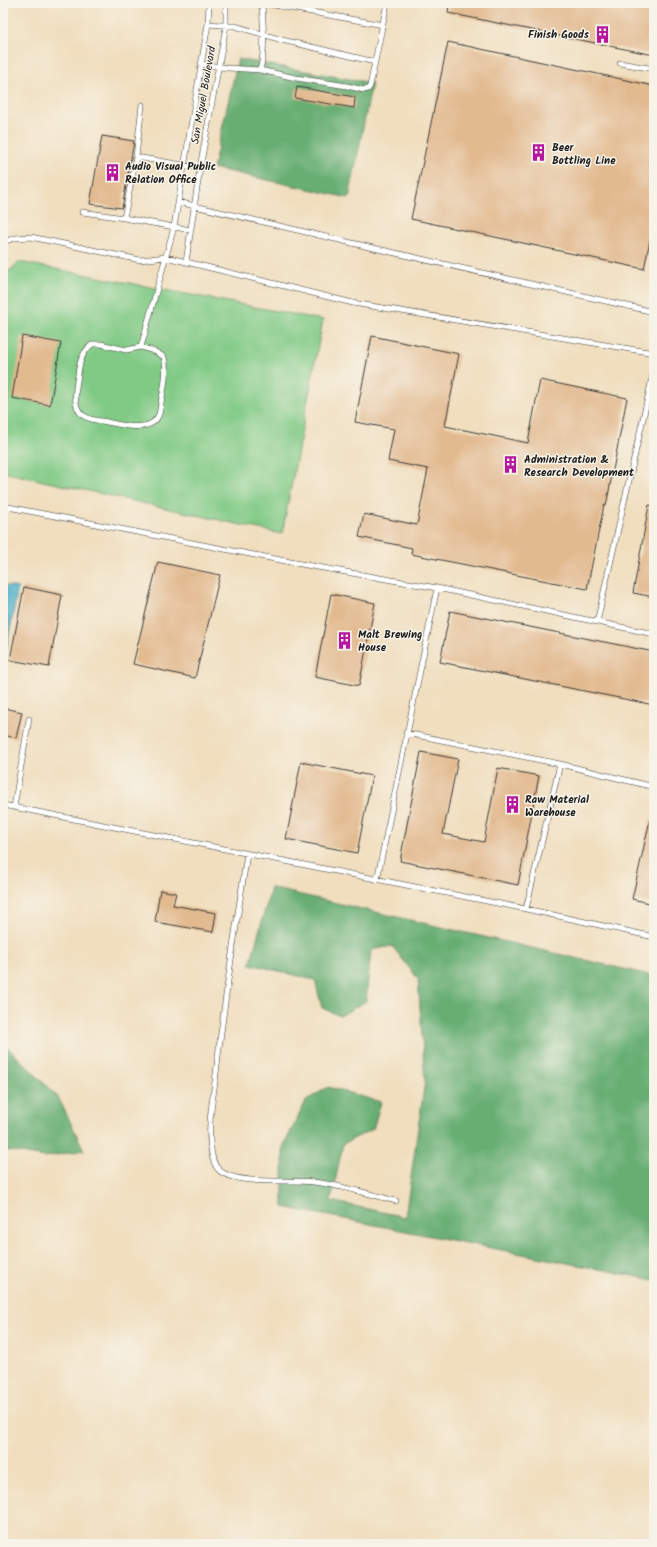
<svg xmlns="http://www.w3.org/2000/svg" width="657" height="1547" font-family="Kalam,sans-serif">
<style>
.green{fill:#81ca86;stroke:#4e7351}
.forest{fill:#68ae73;stroke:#426548}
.water{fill:#49aec8;stroke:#326572}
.building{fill:#e2ba90}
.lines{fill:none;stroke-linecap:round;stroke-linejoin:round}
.lane-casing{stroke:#3c3934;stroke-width:6}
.lane{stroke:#fff;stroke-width:5}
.labels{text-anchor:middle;stroke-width:3;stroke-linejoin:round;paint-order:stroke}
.poi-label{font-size:11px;font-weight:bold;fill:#1c1c1c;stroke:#f7f3e8;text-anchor:start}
.street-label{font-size:11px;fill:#1c1c1c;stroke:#f7f3e8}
</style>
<rect width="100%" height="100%" fill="#f7f3e8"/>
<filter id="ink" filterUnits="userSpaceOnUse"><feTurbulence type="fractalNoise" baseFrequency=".025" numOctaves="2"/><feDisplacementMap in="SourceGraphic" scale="8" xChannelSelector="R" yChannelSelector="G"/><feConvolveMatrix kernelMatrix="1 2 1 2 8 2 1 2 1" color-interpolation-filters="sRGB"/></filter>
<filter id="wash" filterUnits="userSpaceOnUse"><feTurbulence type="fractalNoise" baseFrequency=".012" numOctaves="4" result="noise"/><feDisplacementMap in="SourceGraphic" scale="16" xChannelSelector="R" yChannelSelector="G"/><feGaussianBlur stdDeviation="0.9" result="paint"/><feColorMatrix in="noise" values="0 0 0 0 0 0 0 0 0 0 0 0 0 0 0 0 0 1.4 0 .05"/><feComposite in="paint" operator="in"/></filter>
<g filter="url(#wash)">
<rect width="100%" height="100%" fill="#f0debe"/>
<!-- green -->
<path class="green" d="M19 262 323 320 282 534 3 472V277Z"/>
<!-- forest -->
<path class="forest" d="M238 59 372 83 349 198 213 168Z
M271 888 654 976V1280L283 1207V1147L306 1101 328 1087 381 1102 373 1129 343 1144 331 1201 405 1217 425 1081 418 979 392 946 371 950 366 1001 340 1016 322 1008 315 980 250 964Z
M3 1043 58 1097 84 1150 45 1157 3 1150Z"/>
<!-- water -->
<path class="water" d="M3 585 18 588 3 667Z"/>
<g id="blocks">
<!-- building -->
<path class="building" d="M449 3H654V55L448 13Z
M448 42 654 86V221L644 269 411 219Z
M297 87 355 97 354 108 295 98Z
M102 136 134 141 122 208 90 204Z
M22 336 61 343 50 405 12 398Z
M372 336 459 354 445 426 528 443 540 380 627 398 606 506 604 505 587 589 411 554 412 548 359 537 364 514 417 525 428 469 388 461 394 429 355 422Z
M649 505 654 506V597L633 593Z
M158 562 220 575 195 678 133 664Z
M24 587 62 595 49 667 10 660Z
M331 594 375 603 359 686 315 677Z
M450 611 654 652V705L440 662Z
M3 708 22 712 16 738 3 735Z
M421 752 458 759 443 834 484 842 498 768 539 776 518 885 400 861Z
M301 762 372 776 357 853 286 839Z
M650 820H654V904L632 899Z
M160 890 176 893 173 905 216 913 213 932 155 922Z"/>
</g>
</g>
<g filter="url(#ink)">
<use href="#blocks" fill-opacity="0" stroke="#3c3934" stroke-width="1"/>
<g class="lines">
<defs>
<path id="lane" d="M262 3C263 25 266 48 260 70L296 78 347 86 364 90 368 89 370 86 387 3
M263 3 383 25
M208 24 235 26 282 40 375 62
M620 63 654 69
M201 64 228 68 260 70
M136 157 200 168
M178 202 369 247 654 312
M82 212 124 218 136 157 142 105
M124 218 191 230
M3 242 15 238 31 237 140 260 166 257 353 303 654 353
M186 262 200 168 226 26V3
M93 344H101L126 350 141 347 156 352 164 357C167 369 165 380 163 393 161 399 161 407 159 414 152 434 122 425 107 422 97 420 85 420 79 411 73 401 76 387 78 375 79 363 82 351 93 344Z
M141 347 174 227 208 24 209 3
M3 506 306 565 437 588 654 634
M597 622 654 370
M406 733 560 764 654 787
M3 805 526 909 654 937
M14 807 29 719
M247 854C236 927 224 1000 216 1074 213 1100 206 1129 212 1155 213 1162 217 1170 223 1173 245 1185 288 1179 313 1182 341 1185 369 1194 396 1201
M377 880 437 588
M526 909 560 764"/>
</defs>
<!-- lane casing -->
<use href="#lane" class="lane-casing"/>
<!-- lane -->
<use href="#lane" class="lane"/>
</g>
</g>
<!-- icons -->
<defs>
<symbol id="building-bare" viewBox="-9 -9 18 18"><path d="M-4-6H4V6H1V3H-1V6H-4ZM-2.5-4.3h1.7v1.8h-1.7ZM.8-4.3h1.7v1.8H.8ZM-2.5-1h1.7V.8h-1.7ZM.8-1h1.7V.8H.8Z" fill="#b5179e" stroke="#f7f3e8" stroke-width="2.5" paint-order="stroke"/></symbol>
</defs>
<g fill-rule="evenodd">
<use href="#building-bare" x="590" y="22" width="25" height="25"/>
<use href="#building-bare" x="526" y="140" width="25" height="25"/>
<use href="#building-bare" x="100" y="160" width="25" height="25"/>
<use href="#building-bare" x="498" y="452" width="25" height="25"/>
<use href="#building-bare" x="332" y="628" width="25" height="25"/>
<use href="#building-bare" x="500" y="792" width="25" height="25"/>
</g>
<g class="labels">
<!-- poi labels -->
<g class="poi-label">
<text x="589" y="38" text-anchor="end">Finish Goods</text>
<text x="552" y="151">Beer<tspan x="552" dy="13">Bottling Line</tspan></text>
<text x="125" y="170">Audio Visual Public<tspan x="125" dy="13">Relation Office</tspan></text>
<text x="524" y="463">Administration &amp;<tspan x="524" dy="13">Research Development</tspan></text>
<text x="358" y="638">Malt Brewing<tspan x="358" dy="13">House</tspan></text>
<text x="525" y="803">Raw Material<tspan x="525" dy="13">Warehouse</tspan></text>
</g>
<!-- street labels -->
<g class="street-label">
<text transform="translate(203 95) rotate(-80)" y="4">San Miguel Boulevard</text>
</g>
</g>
<!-- margin -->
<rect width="657" height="1547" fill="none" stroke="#f7f3e8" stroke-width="16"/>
</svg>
